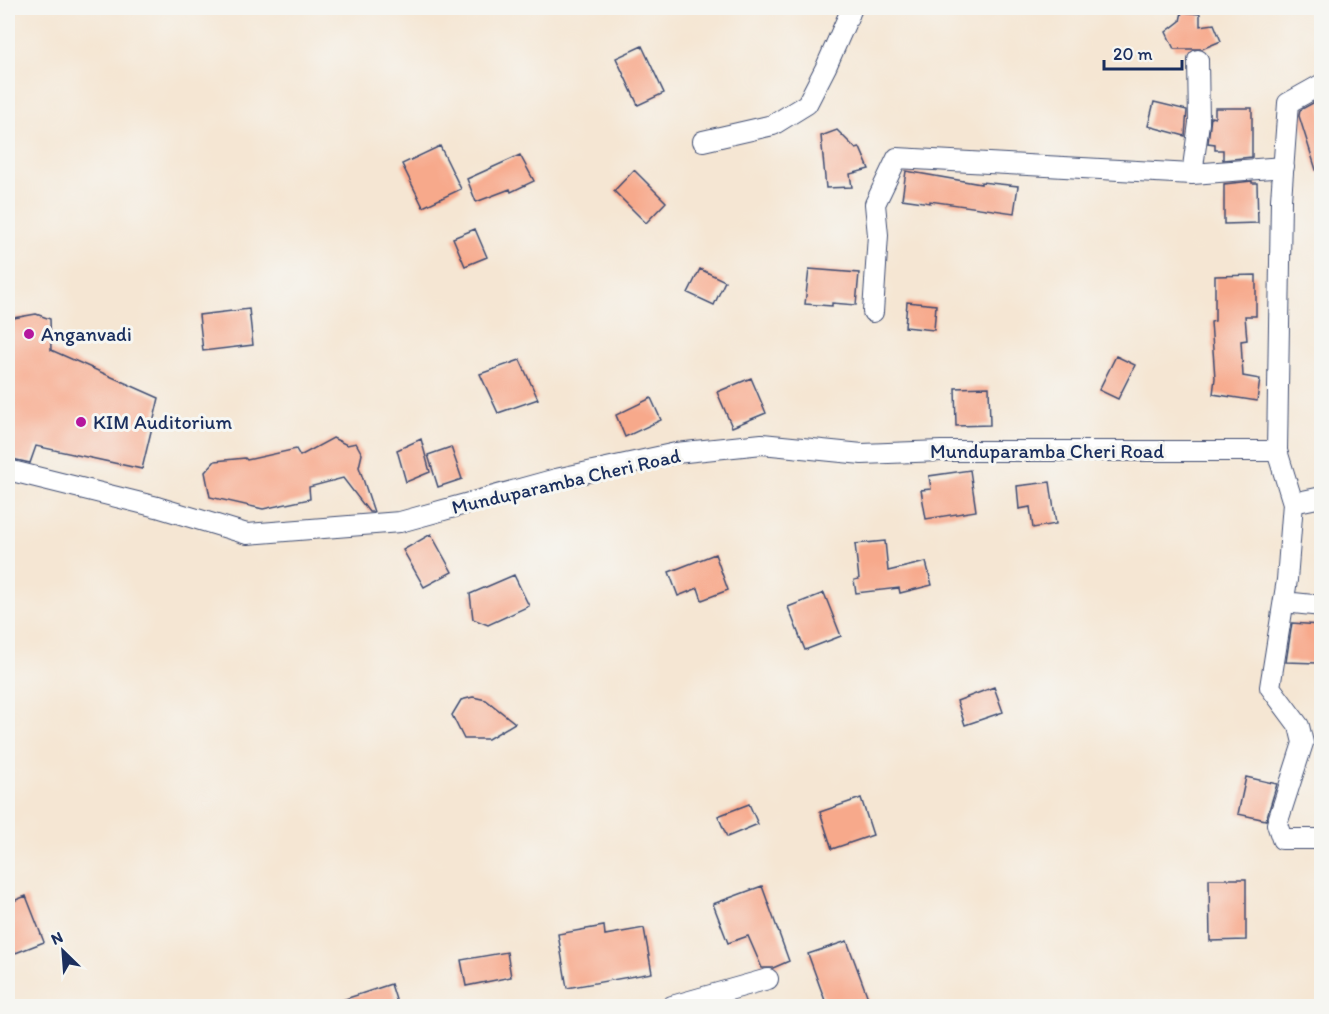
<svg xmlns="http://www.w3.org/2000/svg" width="1329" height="1014" font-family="Itim,sans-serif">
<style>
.building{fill:#f7a98b}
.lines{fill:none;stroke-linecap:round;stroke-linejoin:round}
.street-casing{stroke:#3c4a70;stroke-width:22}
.street{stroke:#fff;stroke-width:20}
.poi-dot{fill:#b5179e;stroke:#f6f6f2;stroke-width:2}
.labels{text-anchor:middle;stroke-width:6;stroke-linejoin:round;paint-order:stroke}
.poi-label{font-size:20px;fill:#1b2f5e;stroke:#f6f6f2;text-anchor:start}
.street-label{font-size:20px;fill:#1b2f5e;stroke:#f6f6f2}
</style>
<rect width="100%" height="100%" fill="#f6f6f2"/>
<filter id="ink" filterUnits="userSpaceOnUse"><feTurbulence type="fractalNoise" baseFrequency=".0167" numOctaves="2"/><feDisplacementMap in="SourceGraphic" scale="12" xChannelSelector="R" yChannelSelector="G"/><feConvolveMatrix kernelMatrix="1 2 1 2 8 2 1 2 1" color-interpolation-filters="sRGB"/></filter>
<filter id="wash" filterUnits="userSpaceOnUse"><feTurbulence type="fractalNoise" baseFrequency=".008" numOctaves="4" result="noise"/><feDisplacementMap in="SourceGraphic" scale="24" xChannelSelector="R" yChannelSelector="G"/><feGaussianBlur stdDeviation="1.35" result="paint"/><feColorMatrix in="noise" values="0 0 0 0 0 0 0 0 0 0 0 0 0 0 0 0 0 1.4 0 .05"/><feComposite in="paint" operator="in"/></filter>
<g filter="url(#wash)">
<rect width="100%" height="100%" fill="#f5e6d3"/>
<g id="blocks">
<!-- building -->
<path class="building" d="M1182 12 1200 14V26L1214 24 1221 41 1202 49H1174L1166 32 1180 21Z
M642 46 664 93 638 105 616 58Z
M1322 98V172L1317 173 1299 116 1300 110Z
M1154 102 1187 110 1185 136 1148 126Z
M1215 108H1252V157L1223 160V150H1215V144L1208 143 1211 117 1215 118Z
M837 130 856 149 860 148 869 169 850 174 852 187 826 188 821 136Z
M440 146 461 189 423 207 402 164Z
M520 155 534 181 511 192 510 189 476 202 467 179Z
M634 170 666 202 646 223 614 191Z
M906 171 981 184V182L1018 186 1014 213 930 201V203L902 199Z
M1252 181V183H1257L1258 223 1224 224V184Z
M475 229 487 257 465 266 453 238Z
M700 269 725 281 714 305 688 293Z
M809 269 859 273 856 305 832 303V306L805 304Z
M1256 275V316H1245L1247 340 1241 341 1243 376 1260 379 1257 401 1213 394 1215 378 1211 322 1215 321V276Z
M907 302 936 305 934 330 905 327Z
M249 309 253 345 203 351 199 315Z
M36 314 50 319 51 350 159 398 142 469 36 446 30 463 8 458V319Z
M1116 356 1135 365 1118 399 1099 390Z
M520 360 538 399 498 413 480 374Z
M751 378 766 413 732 427 717 392Z
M989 387 990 425 956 426 955 388Z
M651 398 661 420 625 437 616 415Z
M333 438 347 445 356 443 362 454 359 467 374 512H369L343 478 309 487 310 499 263 509 210 497 205 472 215 461 245 458 247 460 296 449 300 456Z
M421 439 430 472 406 482 397 450Z
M451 447 462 479 438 487 428 455Z
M970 470 976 511 926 519 921 490 931 489 929 476Z
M1050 482 1056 524 1033 528 1030 507 1019 509 1017 486Z
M431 534 452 572 424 587 403 550Z
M885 541 888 571 926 562 932 585 900 593 899 588 856 593 854 580 859 579 855 544Z
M715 554 728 590 702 600 698 588 678 596 669 572Z
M514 575 529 606 488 625 473 619 470 594Z
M824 593 841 636 805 650 788 607Z
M1292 623 1319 625 1317 663 1286 662Z
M994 687 1003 712 965 725 957 701Z
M473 697 486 700 515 723 488 739H464L452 715 461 700Z
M1246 777 1277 784 1266 820 1238 814Z
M861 798 873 835 832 849 820 812Z
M749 804 758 824 727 837 718 816Z
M1209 879H1246V940L1210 941Z
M762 886 789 961 773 968H762L748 936 728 943 713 904Z
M26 896 44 942 13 954 8 938V903Z
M604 926 605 935 644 928 652 973 567 988 558 934Z
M847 941 871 1006H827L808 954Z
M507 952 511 977 466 986 461 960Z
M391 984 398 1006H336V1002Z"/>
</g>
</g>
<g filter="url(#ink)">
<use href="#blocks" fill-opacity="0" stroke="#3c4a70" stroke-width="1.5"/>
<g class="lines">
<defs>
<path id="street" d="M1322 84 1288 103 1281 200 1277 451 1293 503 1287 580 1270 687 1299 726 1303 743 1277 824 1282 839H1322
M703 141 773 125 807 104 826 67 852 8
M1192 174 1199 123 1198 60
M873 312 878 235 875 204 897 158 1192 174 1284 167
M8 470 157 507 247 534 400 522 556 479 676 453 762 444 862 454 941 451H1277
M1293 503 1322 497
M1284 602 1322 606
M672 1006 768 979"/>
</defs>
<!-- street casing -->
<use href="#street" class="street-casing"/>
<!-- street -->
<use href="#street" class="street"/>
</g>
</g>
<!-- markers -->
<g class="poi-dot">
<circle cx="29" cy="334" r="6"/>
<circle cx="81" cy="422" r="6"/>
</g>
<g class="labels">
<!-- poi labels -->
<g class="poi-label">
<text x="41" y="341">Anganvadi</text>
<text x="93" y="429">KIM Auditorium</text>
</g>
<!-- street labels -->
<g class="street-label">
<text x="1047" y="458">Munduparamba Cheri Road</text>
<text transform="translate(566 481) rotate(-13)" y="7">Munduparamba Cheri Road</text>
</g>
</g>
<!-- margin -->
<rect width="1329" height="1014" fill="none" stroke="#f6f6f2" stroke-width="30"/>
<!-- north arrow -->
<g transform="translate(63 951) rotate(335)" stroke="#f6f6f2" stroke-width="4.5" paint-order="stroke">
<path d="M0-4.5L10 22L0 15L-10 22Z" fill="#1b2f5e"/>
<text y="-9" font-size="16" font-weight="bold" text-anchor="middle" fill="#1b2f5e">N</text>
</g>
<!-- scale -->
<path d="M1104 60v9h78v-9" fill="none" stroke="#1b2f5e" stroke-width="3"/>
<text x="1113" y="60" font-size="18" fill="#1b2f5e" stroke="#f6f6f2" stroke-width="4.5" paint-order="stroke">20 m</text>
</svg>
